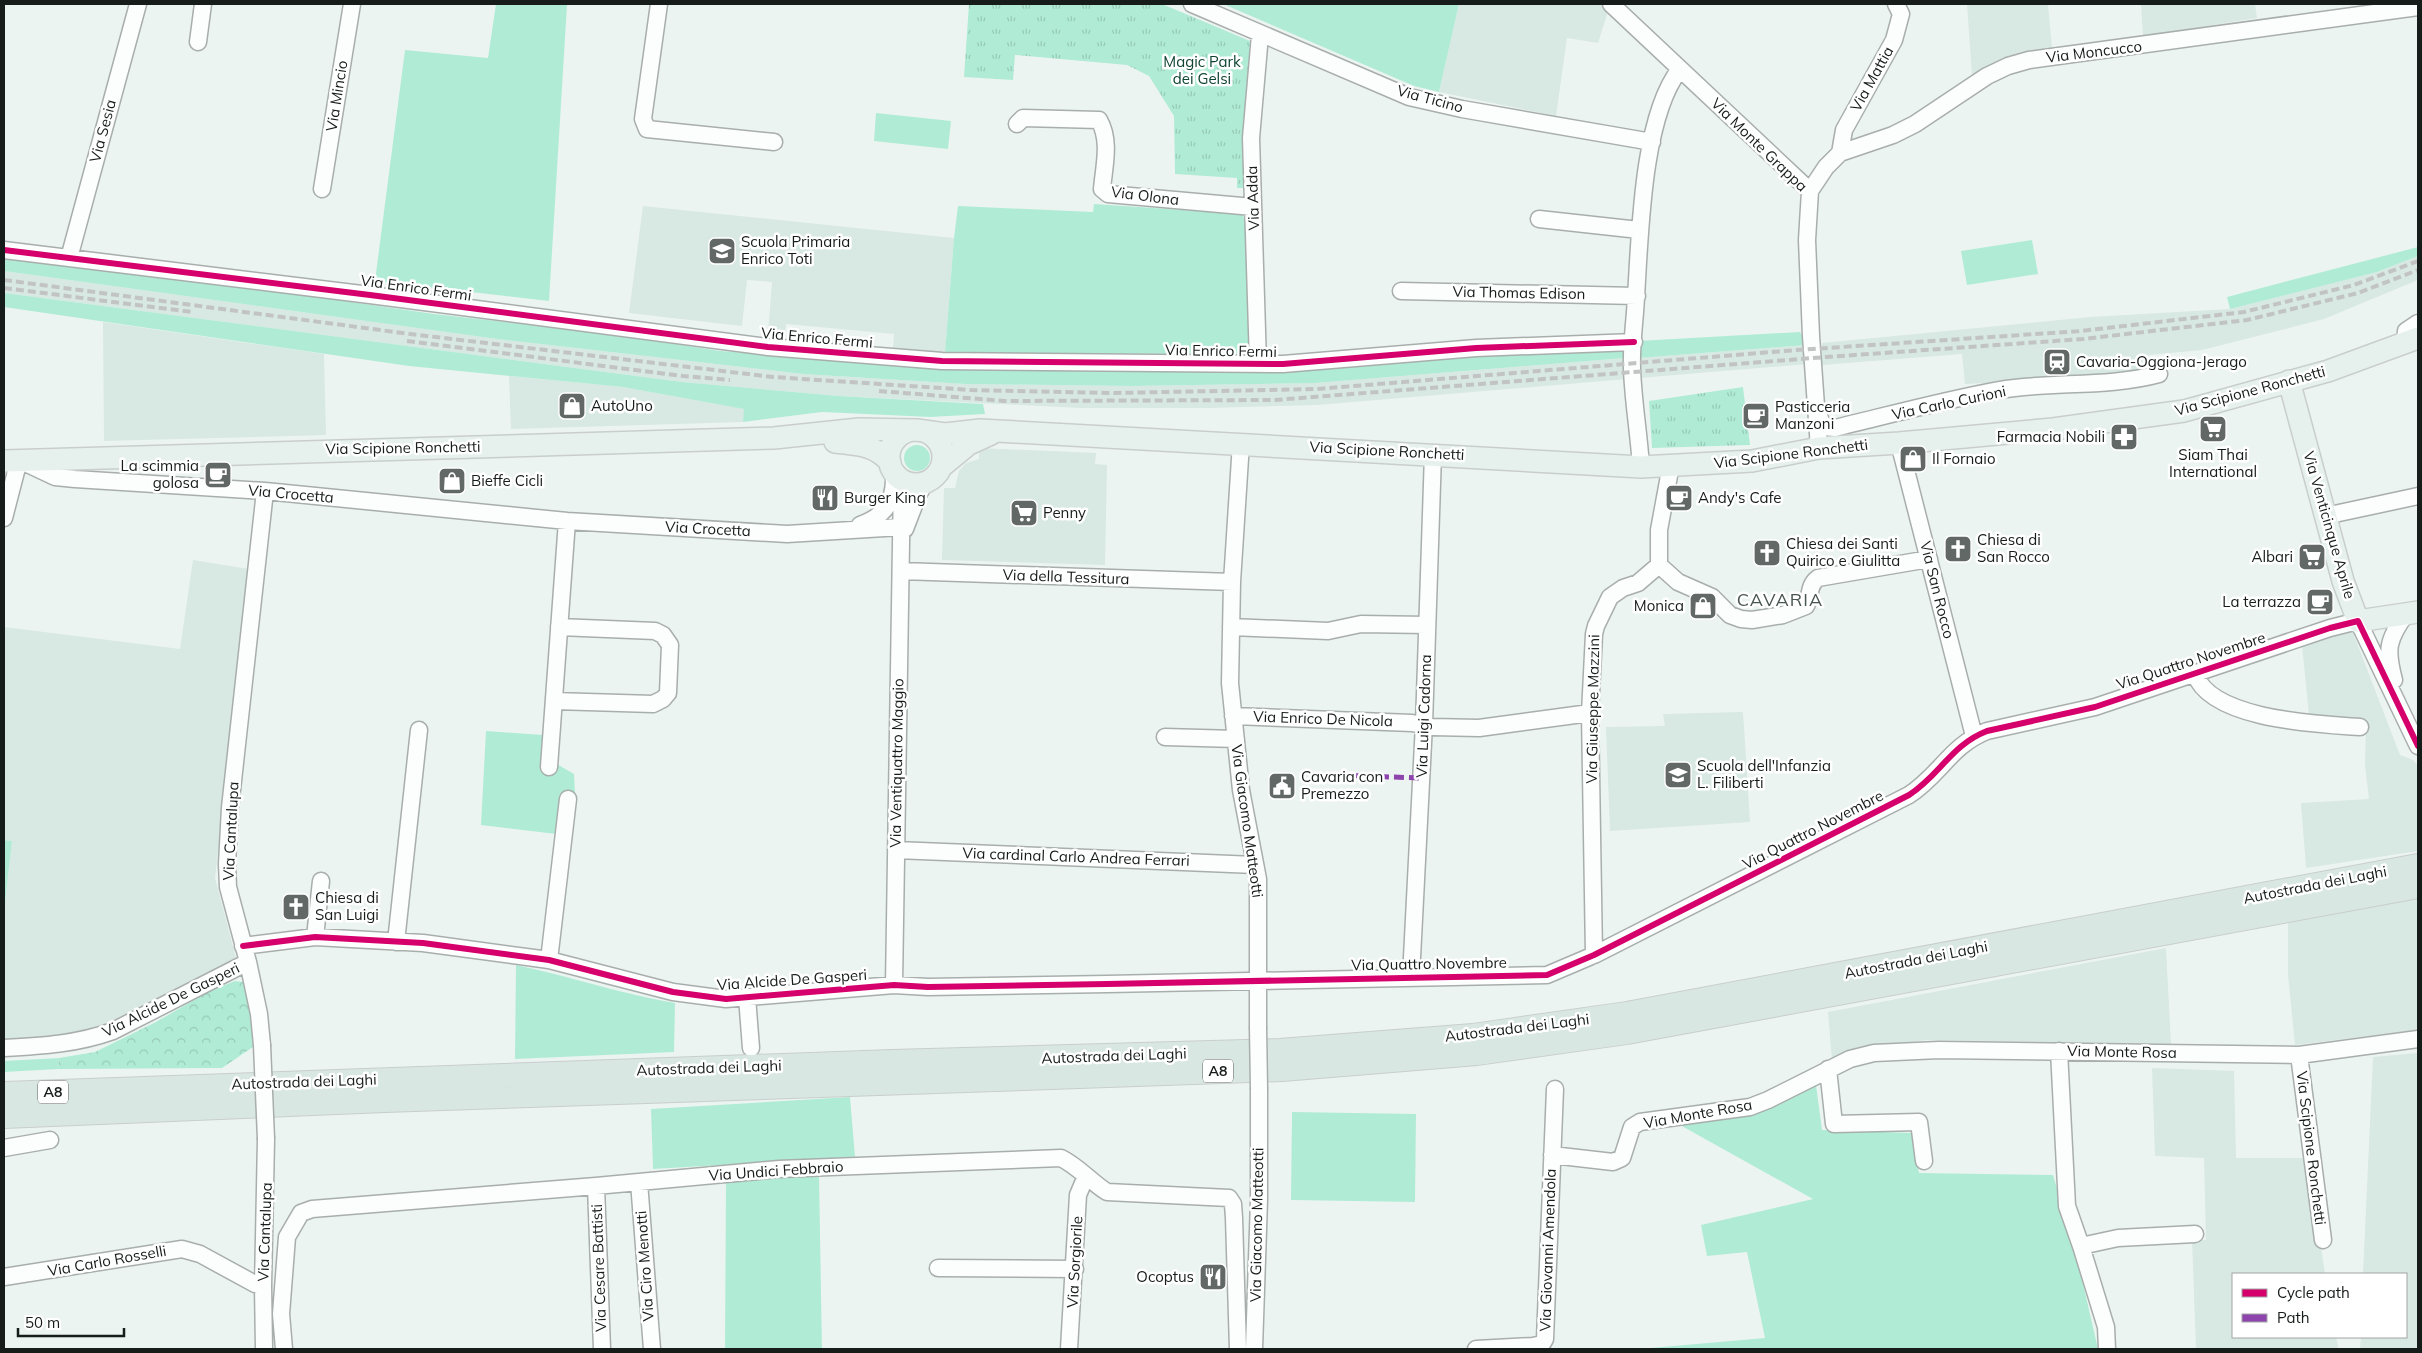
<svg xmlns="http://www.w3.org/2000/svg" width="2422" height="1353" font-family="Mulish,sans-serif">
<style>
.built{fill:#d8e8e2}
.grass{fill:#b0ecd5}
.forest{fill:url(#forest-crowns)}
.park{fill:url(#park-tufts)}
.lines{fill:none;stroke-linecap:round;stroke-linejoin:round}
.minor-casing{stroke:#a8aeac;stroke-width:19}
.major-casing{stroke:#c9cecc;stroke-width:24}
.highway-casing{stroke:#c9cecc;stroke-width:26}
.minor{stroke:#fcfdfd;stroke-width:16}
.major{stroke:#e6f1ed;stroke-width:21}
.highway{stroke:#d8e7e2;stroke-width:24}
.rail{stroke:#c2c4c3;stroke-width:4;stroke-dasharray:8 4;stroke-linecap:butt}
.minor-bridge-casing{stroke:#a8aeac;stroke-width:19;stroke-linecap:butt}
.minor-bridge{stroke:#fcfdfd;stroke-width:16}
.quiet{stroke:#8e44ad;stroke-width:5;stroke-dasharray:10 5;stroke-linecap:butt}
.cycleway-casing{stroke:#fff;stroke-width:9}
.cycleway{stroke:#d6006c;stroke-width:6}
.labels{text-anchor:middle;stroke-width:5;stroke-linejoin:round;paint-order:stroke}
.shield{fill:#fff;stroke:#5c605e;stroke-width:1}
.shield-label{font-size:14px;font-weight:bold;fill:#161c19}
.street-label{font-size:15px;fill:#161c19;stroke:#fff}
.park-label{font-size:15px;fill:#0f4332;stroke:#fff}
.poi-label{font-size:15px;fill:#161c19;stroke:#fff;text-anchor:start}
.quarter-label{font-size:18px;letter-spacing:1px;fill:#4a5651;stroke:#fff}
</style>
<defs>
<pattern id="forest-crowns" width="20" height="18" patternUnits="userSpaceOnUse" patternTransform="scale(1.25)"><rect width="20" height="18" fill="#b0ecd5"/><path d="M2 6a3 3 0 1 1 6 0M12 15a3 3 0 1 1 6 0" fill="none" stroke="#97cab6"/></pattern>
<pattern id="park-tufts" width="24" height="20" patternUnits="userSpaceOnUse" patternTransform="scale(1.25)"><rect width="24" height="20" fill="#b0ecd5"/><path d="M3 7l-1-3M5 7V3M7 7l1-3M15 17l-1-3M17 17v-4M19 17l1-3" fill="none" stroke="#97cab6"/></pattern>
</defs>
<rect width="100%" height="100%" fill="#ecf4f1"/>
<!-- built -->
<path class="built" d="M1459 4H1601L1608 11 1598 43 1567 38 1556 116 1439 92Z
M1967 4H2048L2052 48 1997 61 1972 76Z
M2141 4H2255L2257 18 2143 36Z
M643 206 954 238 945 353 893 349 894 334 786 324 785 336 768 333 772 282 747 280 742 326 629 313Z
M2418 256V280L2324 319 2202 350 2148 355 2139 365 2140 375 1965 384 1962 354 1822 365V343L2090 317 2230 309 2377 272Z
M4 271 497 339 803 374 965 384 1131 386 1315 383 1625 358 1627 379 1317 405 1208 408H1080L839 396 682 382 4 293Z
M103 322 324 354 326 435 104 441Z
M1807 345V364L1639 378 1638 358Z
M509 376 623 387 745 409 743 422 511 429Z
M979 448 1096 453 1095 464 1107 465 1105 565 942 560 944 488H955L959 471 966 463 979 459Z
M193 560 249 569 215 878 236 958 96 1029 78 1035 4 1040V912L12 841 4 840V627L180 649Z
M2352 630 2400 755 2413 760 2418 766V851L2306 868 2301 803 2369 799 2365 765 2366 725 2309 715 2302 645Z
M1743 712 1750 822 1610 831 1606 727 1665 726 1663 714Z
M2418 898V1030L2295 1045 2288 975V920H2298Z
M2166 948 2171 1044 1927 1040 1862 1049 1832 1061 1828 1012Z
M2418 1053V1349H2360L2361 1337H2406V1274H2363L2373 1057Z
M2152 1068 2234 1071 2236 1158H2308L2325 1274H2233V1337H2336L2339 1349H2196L2192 1240H2206L2204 1158 2155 1156Z"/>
<!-- grass -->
<path class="grass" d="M496 4 567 5 549 301 375 281 405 50 488 58Z
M1223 4H1459L1439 92 1414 86Z
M876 113 951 121 948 149 874 141Z
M1094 204 1242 214 1245 220 1250 350 1243 354 945 353 954 238 958 206 1093 212Z
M2032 240 2038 274 1967 285 1961 251Z
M2418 247V256L2377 272 2230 309 2227 297Z
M4 257 262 289 434 314 612 334 720 351 841 360 1099 372 1259 370 1470 354 1625 348V358L1315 383 1131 386 965 384 803 374 497 339 4 271Z
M4 293 682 382 839 396 983 404 985 414 930 417 822 412 743 422 744 409 623 387 409 366 4 307Z
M1800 332 1807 345 1638 358V341Z
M904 458a13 13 0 1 1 26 0a13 13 0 1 1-26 0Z
M486 731 543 735 541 771 552 773 555 763 574 774 575 794 560 793 556 834 481 825Z
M4 840 12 841 4 912Z
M516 965C569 976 621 994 675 1003L674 1052 515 1059Z
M59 1058 58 1069 4 1072V1061Z
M1816 1085 1822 1130 1912 1133 1919 1173 2053 1175 2078 1262 2098 1349H1639L1765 1338 1747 1252 1707 1256 1701 1225 1813 1199 1680 1125 1752 1115Z
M850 1097 855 1157 653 1169 651 1109Z
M1292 1112 1416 1114 1415 1202 1291 1200Z
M819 1176 822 1349H725L726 1181Z"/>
<!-- forest -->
<path class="forest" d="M235 981 243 982 250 1008 253 1047 222 1068 58 1069 59 1058 95 1052 156 1022 208 992Z"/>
<!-- park -->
<path class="park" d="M969 4H1162L1250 41 1247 188H1237V178L1175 174 1174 116 1149 76 1127 65 1015 55 1013 80 964 77Z
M1743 387 1750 445 1652 448 1649 401Z"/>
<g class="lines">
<defs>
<path id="minor" d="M659 4 643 119 647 129 774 142
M1192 4 1409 97 1462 109 1652 142
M1611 4 1810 191
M198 42 203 4
M1017 124 1023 118 1099 120C1111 141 1104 166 1102 189L1108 194 1253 207
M1840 153 1844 130 1894 40 1901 14 1896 4
M322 189 352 4
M1539 219 1639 230
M4 250 370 295 768 347 942 361 1283 364 1476 348 1634 342
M69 258 138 4
M1401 291 1637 296
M2405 342 2406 331 2418 323
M1258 363 1251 138 1260 35
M1817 411 1821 421 1826 427 1835 428C1889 415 1944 400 1999 390 2052 381 2107 388 2159 374
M1241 443 1232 582 1230 683 1241 790 1258 879V1027
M1899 443 1974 736
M1819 448 1811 336 1807 240 1810 191 1826 167 1840 153 1893 135 1915 124 1987 76 2008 66 2029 60 2418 7
M1641 467C1639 434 1633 401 1632 368 1631 345 1635 320 1636 297 1640 235 1642 117 1680 69
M2325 516 2418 496
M4 518 19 460 55 477 75 479 265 491 567 521 787 534 901 527
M860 525C882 517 893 505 894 481
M905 529 918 495 925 483
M1659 565 1678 582 1712 597 1730 615 1741 619 1752 620 1783 615 1806 606C1811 596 1808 585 1818 578L1929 559
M901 571 1232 582
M1231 627 1328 631 1361 624 1427 625
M2195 674C2211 720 2318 724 2360 727
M2394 680C2386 650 2387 640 2406 614
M554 701 653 704 663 699 668 693 670 645 663 635 655 631 559 627
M1233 716 1412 723 1432 727 1479 728 1590 713
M1165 737 1236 739
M549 767 567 521
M896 850 1255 865
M315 937 321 881
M396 942 419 730
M243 946 315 937 423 943 549 960 673 992 726 999 894 985 928 987 1107 984 1547 975 1594 955 1909 795C1940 775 1951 745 1987 731L2095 707 2330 628 2358 621 2418 746
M1594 955 1590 713 1594 634 1596 626 1610 597 1623 588 1638 583 1659 565V530L1671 465
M549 960 568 799
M1411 977 1424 724 1433 454
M894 985 902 480
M747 997 751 1048
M262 1045 259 1014 248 962 228 887 227 864 230 808 265 491
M4 1048C42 1046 77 1044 113 1031L248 962
M2059 1051 2067 1206 2081 1246 2118 1238 2195 1234
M2299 1055 2323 1240
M1828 1069 1834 1124 1919 1122 1924 1161
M4 1148 50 1140
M1552 1155 1613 1162 1622 1158 1632 1127 1640 1122 1750 1107 1768 1100 1850 1059 1874 1053 1939 1050 2299 1055 2418 1039
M639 1182 652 1349
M596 1186 602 1349
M2081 1246 2106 1327 2107 1349
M938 1268 1075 1269
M4 1277 182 1249 200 1254 255 1284 263 1286
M264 1349 263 1286 266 1139
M284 1349 281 1314 287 1237 301 1213 312 1209 596 1186 779 1169 1061 1158C1079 1167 1091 1182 1107 1192L1229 1198 1233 1204 1234 1218 1238 1349
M1069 1349 1078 1195 1086 1176
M1254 1349 1259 1200V1089
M1476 1349 1533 1346 1542 1344 1545 1339 1555 1089"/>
<path id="major" d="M2289 381 2343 581 2358 621 2418 612
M889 457a27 27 0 1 1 54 0a27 27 0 1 1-54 0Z
M835 442C857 445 874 444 890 462
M4 461 774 438 859 429 917 430 945 434 980 430 1641 467 1752 461 1819 448 1899 443 2053 429 2184 411 2328 371 2418 338
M941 467 969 444 991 434"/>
<path id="highway" d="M4 1094 892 1062 1280 1051 1473 1036 1627 1014 2418 866
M4 1116 385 1100 1282 1069 1477 1053 1627 1032 2418 886"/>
</defs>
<!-- minor casing -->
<use href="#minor" class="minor-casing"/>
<!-- major casing -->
<use href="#major" class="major-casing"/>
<!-- highway casing -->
<use href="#highway" class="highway-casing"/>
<!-- minor -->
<use href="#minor" class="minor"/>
<!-- major -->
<use href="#major" class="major"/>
<!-- highway -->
<use href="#highway" class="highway"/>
<!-- rail -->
<path class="rail" d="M4 280 410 334 773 377 971 390 1115 393 1317 389 1797 350 2081 331 2244 312 2354 285 2418 261
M4 288 192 312
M407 341 683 376 730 380
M879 391 1005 401 1275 400 1826 357 2083 339 2247 320 2358 293 2418 270"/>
<defs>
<path id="minor-bridge" d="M1258 1027 1259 1089
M262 1045 266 1139"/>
</defs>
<!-- minor-bridge casing -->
<use href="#minor-bridge" class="minor-bridge-casing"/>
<!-- minor-bridge -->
<use href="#minor-bridge" class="minor-bridge"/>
<!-- quiet -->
<path class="quiet" d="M1334 775 1421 778"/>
<defs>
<path id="cycleway" d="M4 250 370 295 768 347 942 361 1283 364 1476 348 1634 342
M243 946 315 937 423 943 549 960 673 992 726 999 894 985 928 987 1107 984 1547 975 1594 955 1909 795C1940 775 1951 745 1987 731L2095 707 2330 628 2358 621 2418 746"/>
</defs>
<!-- cycleway casing -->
<use href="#cycleway" class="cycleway-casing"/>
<!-- cycleway -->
<use href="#cycleway" class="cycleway"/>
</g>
<!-- icons -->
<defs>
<symbol id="school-square" viewBox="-11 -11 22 22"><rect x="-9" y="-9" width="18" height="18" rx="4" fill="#616865" stroke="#fff"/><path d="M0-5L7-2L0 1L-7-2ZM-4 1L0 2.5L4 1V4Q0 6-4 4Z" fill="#fff"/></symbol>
<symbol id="station-square" viewBox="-11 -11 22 22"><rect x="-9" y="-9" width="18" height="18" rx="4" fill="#616865" stroke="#fff"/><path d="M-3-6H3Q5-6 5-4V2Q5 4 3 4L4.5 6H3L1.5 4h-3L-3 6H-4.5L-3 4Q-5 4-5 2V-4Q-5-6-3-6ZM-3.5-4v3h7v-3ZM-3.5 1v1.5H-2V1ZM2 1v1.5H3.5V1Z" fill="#fff"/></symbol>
<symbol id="shop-square" viewBox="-11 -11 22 22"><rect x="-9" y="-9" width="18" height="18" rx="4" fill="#616865" stroke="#fff"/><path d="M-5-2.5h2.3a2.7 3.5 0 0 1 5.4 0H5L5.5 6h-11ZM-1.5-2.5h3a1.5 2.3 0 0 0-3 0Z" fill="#fff"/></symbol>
<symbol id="cafe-square" viewBox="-11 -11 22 22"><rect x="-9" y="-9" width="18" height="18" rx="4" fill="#616865" stroke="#fff"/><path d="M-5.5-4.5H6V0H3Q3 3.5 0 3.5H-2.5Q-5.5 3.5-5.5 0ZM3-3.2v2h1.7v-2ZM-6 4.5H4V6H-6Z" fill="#fff"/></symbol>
<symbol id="supermarket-square" viewBox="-11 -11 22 22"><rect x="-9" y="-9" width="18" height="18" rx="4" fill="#616865" stroke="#fff"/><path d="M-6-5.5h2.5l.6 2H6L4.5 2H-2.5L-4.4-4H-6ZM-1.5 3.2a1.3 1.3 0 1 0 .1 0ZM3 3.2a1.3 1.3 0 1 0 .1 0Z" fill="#fff"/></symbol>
<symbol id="pharmacy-square" viewBox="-11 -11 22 22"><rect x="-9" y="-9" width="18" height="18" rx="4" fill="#616865" stroke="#fff"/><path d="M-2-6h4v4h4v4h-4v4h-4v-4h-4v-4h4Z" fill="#fff"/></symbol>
<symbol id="restaurant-square" viewBox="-11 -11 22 22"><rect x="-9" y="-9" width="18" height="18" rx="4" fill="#616865" stroke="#fff"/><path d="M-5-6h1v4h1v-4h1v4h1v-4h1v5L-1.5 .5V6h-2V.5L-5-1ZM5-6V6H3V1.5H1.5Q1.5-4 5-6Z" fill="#fff"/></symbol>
<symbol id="church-square" viewBox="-11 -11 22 22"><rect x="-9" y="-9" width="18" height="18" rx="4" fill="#616865" stroke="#fff"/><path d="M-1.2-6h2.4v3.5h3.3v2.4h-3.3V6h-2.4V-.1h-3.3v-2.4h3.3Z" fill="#fff"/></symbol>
<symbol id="civic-square" viewBox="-11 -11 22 22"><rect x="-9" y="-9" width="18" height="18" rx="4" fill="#616865" stroke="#fff"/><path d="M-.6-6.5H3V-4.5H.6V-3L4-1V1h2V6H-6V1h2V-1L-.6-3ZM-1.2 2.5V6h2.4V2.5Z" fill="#fff"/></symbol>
</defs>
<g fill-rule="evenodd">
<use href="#school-square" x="706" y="235" width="32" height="32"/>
<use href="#station-square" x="2041" y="346" width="32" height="32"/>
<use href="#shop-square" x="556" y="390" width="32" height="32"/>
<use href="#cafe-square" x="1740" y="400" width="32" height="32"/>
<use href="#supermarket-square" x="2197" y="413" width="32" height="32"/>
<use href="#pharmacy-square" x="2108" y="421" width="32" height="32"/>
<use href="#shop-square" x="1897" y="443" width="32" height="32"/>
<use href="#cafe-square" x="202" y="459" width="32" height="32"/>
<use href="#shop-square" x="436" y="465" width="32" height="32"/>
<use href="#restaurant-square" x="809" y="482" width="32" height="32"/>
<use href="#cafe-square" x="1663" y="482" width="32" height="32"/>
<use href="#supermarket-square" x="1008" y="497" width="32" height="32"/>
<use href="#church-square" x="1942" y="533" width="32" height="32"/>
<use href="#church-square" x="1751" y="537" width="32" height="32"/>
<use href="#supermarket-square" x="2296" y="541" width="32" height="32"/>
<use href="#cafe-square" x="2304" y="586" width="32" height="32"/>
<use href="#shop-square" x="1687" y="590" width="32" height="32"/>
<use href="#school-square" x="1662" y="759" width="32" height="32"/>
<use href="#civic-square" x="1266" y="770" width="32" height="32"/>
<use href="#church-square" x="280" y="891" width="32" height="32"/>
<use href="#restaurant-square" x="1197" y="1261" width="32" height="32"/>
</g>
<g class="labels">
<!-- shield labels -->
<g class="shield">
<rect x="1203" y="1059.5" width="30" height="23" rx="4"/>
<rect x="38" y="1080.5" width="30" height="23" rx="4"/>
</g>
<g class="shield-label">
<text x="1218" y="1076">A8</text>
<text x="53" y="1097">A8</text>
</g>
<!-- street labels -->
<g class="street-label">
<text transform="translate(2094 52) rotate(-7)" y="5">Via Moncucco</text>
<text transform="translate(1872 79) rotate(-61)" y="5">Via Mattia</text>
<text transform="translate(337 96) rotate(-81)" y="5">Via Mincio</text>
<text transform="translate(1430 99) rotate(15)" y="5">Via Ticino</text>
<text transform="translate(103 131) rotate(-75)" y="5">Via Sesia</text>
<text transform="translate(1759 145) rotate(44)" y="5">Via Monte Grappa</text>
<text transform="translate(1145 196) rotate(7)" y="5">Via Olona</text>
<text transform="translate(1253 198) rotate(-92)" y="5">Via Adda</text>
<text transform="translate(416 288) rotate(8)" y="5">Via Enrico Fermi</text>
<text transform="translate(1519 293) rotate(1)" y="5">Via Thomas Edison</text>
<text transform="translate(817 338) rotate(5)" y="5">Via Enrico Fermi</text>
<text transform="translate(1221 351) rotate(1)" y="5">Via Enrico Fermi</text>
<text transform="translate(2250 391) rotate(-15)" y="5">Via Scipione Ronchetti</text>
<text transform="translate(1949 403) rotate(-12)" y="5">Via Carlo Curioni</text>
<text transform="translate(403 448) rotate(-1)" y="5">Via Scipione Ronchetti</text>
<text transform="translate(1387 451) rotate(3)" y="5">Via Scipione Ronchetti</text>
<text transform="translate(1791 454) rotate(-7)" y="5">Via Scipione Ronchetti</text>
<text transform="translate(291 494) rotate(5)" y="5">Via Crocetta</text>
<text transform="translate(2329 525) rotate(74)" y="5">Via Venticinque Aprile</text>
<text transform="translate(708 529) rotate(3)" y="5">Via Crocetta</text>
<text transform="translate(1066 577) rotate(2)" y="5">Via della Tessitura</text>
<text transform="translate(1937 590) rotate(76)" y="5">Via San Rocco</text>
<text transform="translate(2191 661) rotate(-18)" y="5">Via Quattro Novembre</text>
<text transform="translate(1593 709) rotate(-89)" y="5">Via Giuseppe Mazzini</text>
<text transform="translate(1424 716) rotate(-88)" y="5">Via Luigi Cadorna</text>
<text transform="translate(1323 719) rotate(2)" y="5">Via Enrico De Nicola</text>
<text transform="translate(897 763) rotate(-89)" y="5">Via Ventiquattro Maggio</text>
<text transform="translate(1247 821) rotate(82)" y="5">Via Giacomo Matteotti</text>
<text transform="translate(1813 830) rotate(-27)" y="5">Via Quattro Novembre</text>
<text transform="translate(231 831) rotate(-87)" y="5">Via Cantalupa</text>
<text transform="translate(1076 857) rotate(2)" y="5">Via cardinal Carlo Andrea Ferrari</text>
<text transform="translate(2315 885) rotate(-11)" y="5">Autostrada dei Laghi</text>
<text transform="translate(1916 960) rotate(-11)" y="5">Autostrada dei Laghi</text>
<text transform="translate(1429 964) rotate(-1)" y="5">Via Quattro Novembre</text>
<text transform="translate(792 980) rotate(-4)" y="5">Via Alcide De Gasperi</text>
<text transform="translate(171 1000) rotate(-26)" y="5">Via Alcide De Gasperi</text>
<text transform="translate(1517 1028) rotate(-7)" y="5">Autostrada dei Laghi</text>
<text transform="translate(2122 1052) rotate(1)" y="5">Via Monte Rosa</text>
<text transform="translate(1114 1056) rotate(-2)" y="5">Autostrada dei Laghi</text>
<text transform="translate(709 1068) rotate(-2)" y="5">Autostrada dei Laghi</text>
<text transform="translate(304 1082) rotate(-2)" y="5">Autostrada dei Laghi</text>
<text transform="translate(1698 1114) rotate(-10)" y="5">Via Monte Rosa</text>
<text transform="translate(2311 1148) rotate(83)" y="5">Via Scipione Ronchetti</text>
<text transform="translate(776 1171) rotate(-4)" y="5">Via Undici Febbraio</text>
<text transform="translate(1257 1225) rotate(-89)" y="5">Via Giacomo Matteotti</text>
<text transform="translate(265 1232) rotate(-88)" y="5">Via Cantalupa</text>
<text transform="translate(1548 1250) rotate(-88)" y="5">Via Giovanni Amendola</text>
<text transform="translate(107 1261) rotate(-10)" y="5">Via Carlo Rosselli</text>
<text transform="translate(1075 1262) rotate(-87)" y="5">Via Sorgiorile</text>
<text transform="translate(645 1266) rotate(-94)" y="5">Via Ciro Menotti</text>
<text transform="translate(599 1268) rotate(-92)" y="5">Via Cesare Battisti</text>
</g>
<!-- park labels -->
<g class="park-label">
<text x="1202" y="67">Magic Park<tspan x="1202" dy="17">dei Gelsi</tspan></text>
</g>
<!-- poi labels -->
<g class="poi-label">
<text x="741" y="247">Scuola Primaria<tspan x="741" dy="17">Enrico Toti</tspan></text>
<text x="2076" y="367">Cavaria-Oggiona-Jerago</text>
<text x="591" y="411">AutoUno</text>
<text x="1775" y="412">Pasticceria<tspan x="1775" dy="17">Manzoni</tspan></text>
<text x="2105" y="442" text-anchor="end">Farmacia Nobili</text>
<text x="2213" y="460" text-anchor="middle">Siam Thai<tspan x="2213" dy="17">International</tspan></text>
<text x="1932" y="464">Il Fornaio</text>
<text x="199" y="471" text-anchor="end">La scimmia<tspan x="199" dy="17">golosa</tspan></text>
<text x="471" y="486">Bieffe Cicli</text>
<text x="844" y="503">Burger King</text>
<text x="1698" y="503">Andy's Cafe</text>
<text x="1043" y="518">Penny</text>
<text x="1977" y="545">Chiesa di<tspan x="1977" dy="17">San Rocco</tspan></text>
<text x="1786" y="549">Chiesa dei Santi<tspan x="1786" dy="17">Quirico e Giulitta</tspan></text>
<text x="2293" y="562" text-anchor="end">Albari</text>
<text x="2301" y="607" text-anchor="end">La terrazza</text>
<text x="1684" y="611" text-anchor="end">Monica</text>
<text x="1697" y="771">Scuola dell'Infanzia<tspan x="1697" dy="17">L. Filiberti</tspan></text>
<text x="1301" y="782">Cavaria con<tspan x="1301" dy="17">Premezzo</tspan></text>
<text x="315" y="903">Chiesa di<tspan x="315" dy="17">San Luigi</tspan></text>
<text x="1194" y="1282" text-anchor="end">Ocoptus</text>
</g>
<!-- quarter labels -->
<g class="quarter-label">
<text x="1780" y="606">CAVARIA</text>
</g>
</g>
<!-- border -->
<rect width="2422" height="1353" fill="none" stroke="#161c19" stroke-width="10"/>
<!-- legend -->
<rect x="2232" y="1273" width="175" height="65" fill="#ffffff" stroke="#a2a4a3"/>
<rect x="2242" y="1289" width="25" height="8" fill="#d6006c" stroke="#a2a4a3"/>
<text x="2277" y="1298" font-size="15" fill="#161c19">Cycle path</text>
<rect x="2242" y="1314" width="25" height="8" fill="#8e44ad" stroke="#a2a4a3"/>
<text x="2277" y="1323" font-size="15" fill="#161c19">Path</text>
<!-- scale -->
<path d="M18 1328v8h106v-8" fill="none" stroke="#161c19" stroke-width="2.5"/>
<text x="25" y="1328" font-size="15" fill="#161c19" stroke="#ffffff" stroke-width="4" paint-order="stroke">50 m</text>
</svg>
